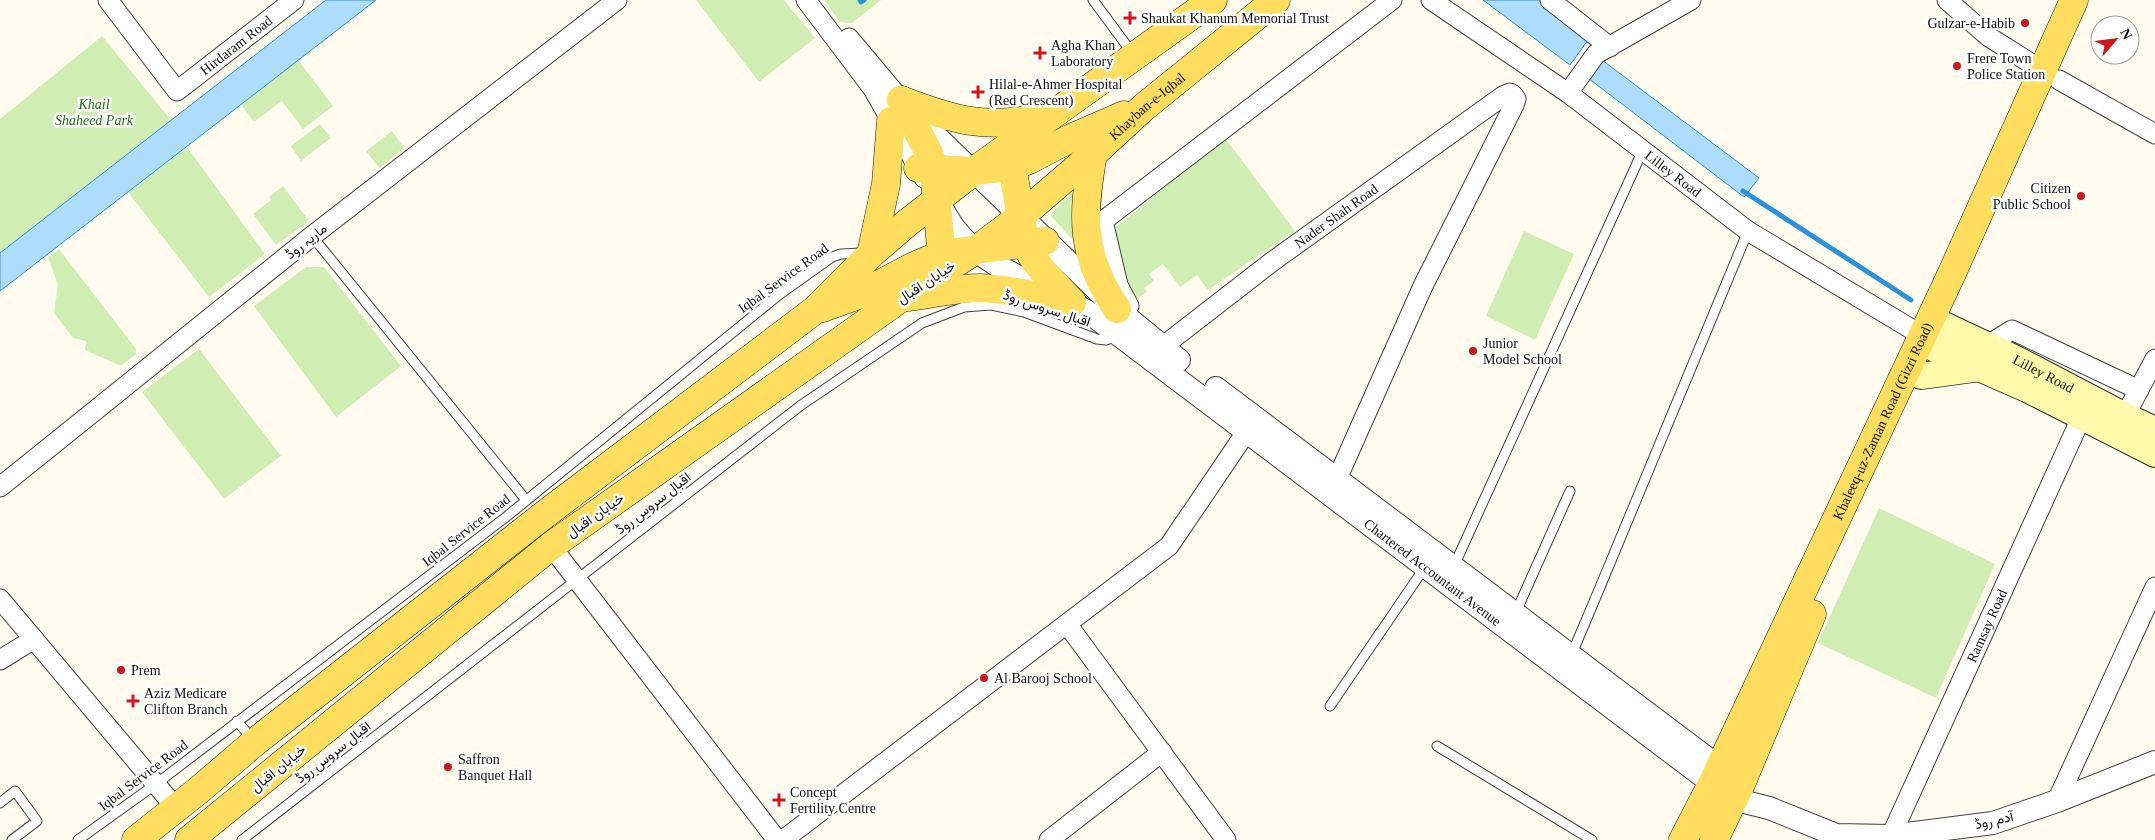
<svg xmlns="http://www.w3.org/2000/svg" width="2155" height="840" font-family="'Times New Roman',Vazirmatn,serif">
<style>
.green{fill:#d0eeb4}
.water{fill:#aedcfd;stroke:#2d90dc}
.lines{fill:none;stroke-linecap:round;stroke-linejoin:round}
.stream{stroke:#2d90dc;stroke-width:5}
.service-casing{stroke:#414141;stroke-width:11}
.minor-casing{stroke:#414141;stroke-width:21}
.tertiary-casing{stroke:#414141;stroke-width:24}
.secondary-casing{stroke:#303030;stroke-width:28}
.primary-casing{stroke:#1f1f1f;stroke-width:29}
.service{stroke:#fff;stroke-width:9}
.minor{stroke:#fff;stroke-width:19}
.tertiary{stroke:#fff;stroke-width:22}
.secondary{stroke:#fff9aa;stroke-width:26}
.primary{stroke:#ffde5f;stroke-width:28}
.poi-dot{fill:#ce1719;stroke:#fff;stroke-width:2}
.labels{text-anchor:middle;stroke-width:5;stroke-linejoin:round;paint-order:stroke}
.poi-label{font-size:14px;fill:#0e0e0e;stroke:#fff;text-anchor:start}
.street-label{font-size:14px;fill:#0e0e0e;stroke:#fff}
.park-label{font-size:14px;font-style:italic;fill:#266d17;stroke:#fff}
</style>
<rect width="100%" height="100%" fill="#fffcef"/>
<!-- green -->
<path class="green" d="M696 0H784L815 38 759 82Z
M824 0H881L852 23 840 22Z
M102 36 171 120 0 253V119Z
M298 60 333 106 303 129 282 101 254 122 241 104Z
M320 124 331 138 301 161 291 146Z
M392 131 404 148 379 168 366 151Z
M1225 138 1295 231 1208 290 1197 275 1180 287 1163 264 1149 274 1154 281 1144 288 1147 292 1134 301 1126 289 1110 232Z
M187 147 265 254 209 297 128 192Z
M283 186 309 221 276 245 253 214 271 200 269 197Z
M1078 186 1081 249 1050 215Z
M1524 231 1574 254 1535 340 1486 316Z
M59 249 136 349V354L121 366 85 350 86 341 73 338 54 313 58 285 48 257Z
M306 267H324L401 366 336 417 254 306Z
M199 349 281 456 224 499 142 392Z
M1879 508 1995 564 1936 698 1818 643Z"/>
<!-- water -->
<path class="water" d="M326 0H376L0 291V253Z
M1483 0H1544L1591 36 1570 65Z
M1602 60 1759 178 1744 197 1588 78Z"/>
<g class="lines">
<!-- stream -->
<path class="stream" d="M860 0 861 2 864 0
M1743 191 1911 300"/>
<defs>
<path id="service" d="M1093 0 1133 54
M312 236 526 500
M1454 566 1643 150
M1516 612 1570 491
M1571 656C1631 515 1688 373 1748 231
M1330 706 1425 567
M237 721 253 740
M1437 746 1592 840
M0 803 15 791 37 821 12 840
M78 840 156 784 506 517 780 294 832 257 841 254 862 253
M242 840 800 406 922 323 964 307 991 305 1024 312 1097 339 1106 340 1117 336"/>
<g id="minor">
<path id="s1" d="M108 0 177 91 294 0"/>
<path d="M806 0 873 89 924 178"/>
<path id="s2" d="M1431 0 1568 93 1748 231 1923 336"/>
<path d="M1550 0 1610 47"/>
<path d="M1947 0 1989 37 2043 71"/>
<path d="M849 38 901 100 974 171"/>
<path d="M2059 80 2155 134"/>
<path d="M1568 93 1596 54 1691 0"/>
<path d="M1129 306 1118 285 1103 221 1392 0"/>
<path d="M1986 346 2012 330 2139 390"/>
<path id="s3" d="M1162 347 1273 261 1503 96 1510 93 1513 95"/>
<path d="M2125 416 2155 359"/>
<path d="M1337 479 1423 286 1514 105 1516 99 1513 95"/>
<path d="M0 487 312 236 617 0"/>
<path d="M551 546 777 840"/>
<path d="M0 599 170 801"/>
<path d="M1067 624 1226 840"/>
<path d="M0 660 34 639"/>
<path d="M2057 801 2155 587"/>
<path id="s4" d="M1891 836 2082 416"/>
<path d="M783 840 1169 546 1247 431"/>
<path d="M1049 840 1162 752"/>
</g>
<g id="tertiary">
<path d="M974 171 1117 309 1179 360"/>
<path id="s5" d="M937 200C943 209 948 220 955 229 989 273 1046 285 1091 314L1733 799 1769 808 1836 835 1891 836 1993 823 2057 801 2155 762"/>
<path d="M1216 388 1732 777"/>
</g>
<g id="secondary">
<path id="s6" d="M1931 319 2014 358 2125 416 2155 430"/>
<path d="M1920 342 2027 389 2155 454"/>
<path d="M1921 376 1980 368"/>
</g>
<g id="primary">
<path d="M901 100 929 153 934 170 943 270"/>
<path d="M901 100C953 120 986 130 1043 117"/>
<path d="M1009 147 1025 243C1035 266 1055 284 1072 302"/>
<path d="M1093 154C1082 216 1080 255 1117 309"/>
<path d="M918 168 974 171 1011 167 1029 160 1071 138 1124 115"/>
<path d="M871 254 886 184 891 121"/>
<path d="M908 297C932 294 956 288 981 288 1012 289 1042 298 1072 302"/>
<path d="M822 308 861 294 914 266 942 254 1045 241"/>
<path d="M136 840 199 790 255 742 544 515 815 310 871 254 907 223 974 171 1213 0"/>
<path id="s7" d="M189 840 551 546 901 298 976 250 1020 217 1093 154 1144 107 1276 0"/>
<path id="s8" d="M1683 840 1712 784 1952 273 2074 0"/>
<path d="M1714 840 1741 784 1812 614"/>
</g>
</defs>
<!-- service casing -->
<use href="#service" class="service-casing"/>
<!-- minor casing -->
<use href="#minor" class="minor-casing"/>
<!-- tertiary casing -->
<use href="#tertiary" class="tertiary-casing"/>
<!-- secondary casing -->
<use href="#secondary" class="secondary-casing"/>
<!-- primary casing -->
<use href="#primary" class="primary-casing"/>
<!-- service -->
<use href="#service" class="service"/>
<!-- minor -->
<use href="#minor" class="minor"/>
<!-- tertiary -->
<use href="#tertiary" class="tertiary"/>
<!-- secondary -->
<use href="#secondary" class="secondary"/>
<!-- primary -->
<use href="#primary" class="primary"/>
</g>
<!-- markers -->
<g class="poi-dot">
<path d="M1127.5 10.5h5v5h5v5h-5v5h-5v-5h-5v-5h5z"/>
<circle cx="2025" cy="23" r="5"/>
<path d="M1037.5 45.5h5v5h5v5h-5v5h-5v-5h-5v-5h5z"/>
<circle cx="1957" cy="66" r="5"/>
<path d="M975.5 84.5h5v5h5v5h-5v5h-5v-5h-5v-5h5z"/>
<circle cx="2081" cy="196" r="5"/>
<circle cx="1473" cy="351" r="5"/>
<circle cx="121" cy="670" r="5"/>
<circle cx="984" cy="678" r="5"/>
<path d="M130.5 693.5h5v5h5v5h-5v5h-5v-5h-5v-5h5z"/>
<circle cx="448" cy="767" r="5"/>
<path d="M776.5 792.5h5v5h5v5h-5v5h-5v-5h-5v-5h5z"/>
</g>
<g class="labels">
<!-- poi labels -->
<g class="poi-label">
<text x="1141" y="23">Shaukat Khanum Memorial Trust</text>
<text x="2015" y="28" text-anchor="end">Gulzar-e-Habib</text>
<text x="1051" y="50">Agha Khan<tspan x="1051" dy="16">Laboratory</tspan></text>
<text x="1967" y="63">Frere Town<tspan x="1967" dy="16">Police Station</tspan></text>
<text x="989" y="89">Hilal-e-Ahmer Hospital<tspan x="989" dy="16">(Red Crescent)</tspan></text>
<text x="2071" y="193" text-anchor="end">Citizen<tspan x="2071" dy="16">Public School</tspan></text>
<text x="1483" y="348">Junior<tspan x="1483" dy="16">Model School</tspan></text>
<text x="131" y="675">Prem</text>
<text x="994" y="683">Al Barooj School</text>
<text x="144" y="698">Aziz Medicare<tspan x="144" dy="16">Clifton Branch</tspan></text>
<text x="458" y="764">Saffron<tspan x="458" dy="16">Banquet Hall</tspan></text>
<text x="790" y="797">Concept<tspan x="790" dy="16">Fertility Centre</tspan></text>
</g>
<!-- street labels -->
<g class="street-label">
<text dy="5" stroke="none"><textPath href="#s1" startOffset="189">Hirdaram Road</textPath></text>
<text dy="5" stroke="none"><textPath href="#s7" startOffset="1208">Khayban-e-Iqbal</textPath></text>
<text dy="5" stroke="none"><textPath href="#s2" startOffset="298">Lilley Road</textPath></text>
<text dy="5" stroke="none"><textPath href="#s3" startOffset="218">Nader Shah Road</textPath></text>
<text transform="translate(306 241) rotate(-38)" y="5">ماریہ روڈ</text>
<text transform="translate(783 278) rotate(-36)" y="5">Iqbal Service Road</text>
<text transform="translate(926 282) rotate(-33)" y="5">خیابان اقبال</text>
<text transform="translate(1047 308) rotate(18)" y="5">اقبال سروس روڈ</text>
<text dy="5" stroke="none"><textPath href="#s6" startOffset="125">Lilley Road</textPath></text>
<text dy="5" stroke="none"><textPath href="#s8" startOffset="464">Khaleeq-uz-Zaman Road (Gizri Road)</textPath></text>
<text transform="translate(653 503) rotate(-38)" y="5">اقبال سروس روڈ</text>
<text transform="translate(595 515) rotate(-35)" y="5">خیابان اقبال</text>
<text transform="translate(466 530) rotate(-38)" y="5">Iqbal Service Road</text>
<text dy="5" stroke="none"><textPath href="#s5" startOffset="624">Chartered Accountant Avenue</textPath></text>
<text dy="5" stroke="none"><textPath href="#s4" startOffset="231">Ramsay Road</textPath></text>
<text transform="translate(333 752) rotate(-38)" y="5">اقبال سروس روڈ</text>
<text transform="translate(278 768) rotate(-39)" y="5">خیابان اقبال</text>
<text transform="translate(143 775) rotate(-37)" y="5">Iqbal Service Road</text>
<text transform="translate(1994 820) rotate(-13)" y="5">آدم روڈ</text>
</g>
<!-- park labels -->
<g class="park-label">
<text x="94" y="109">Khail<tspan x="94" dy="16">Shaheed Park</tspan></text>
</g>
</g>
<!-- north arrow -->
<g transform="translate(2115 40) rotate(62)"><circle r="24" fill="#ffffff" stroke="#9f9f9f"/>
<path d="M0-4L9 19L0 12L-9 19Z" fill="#ce1719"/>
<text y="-8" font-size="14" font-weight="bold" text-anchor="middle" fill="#0e0e0e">N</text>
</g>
</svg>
